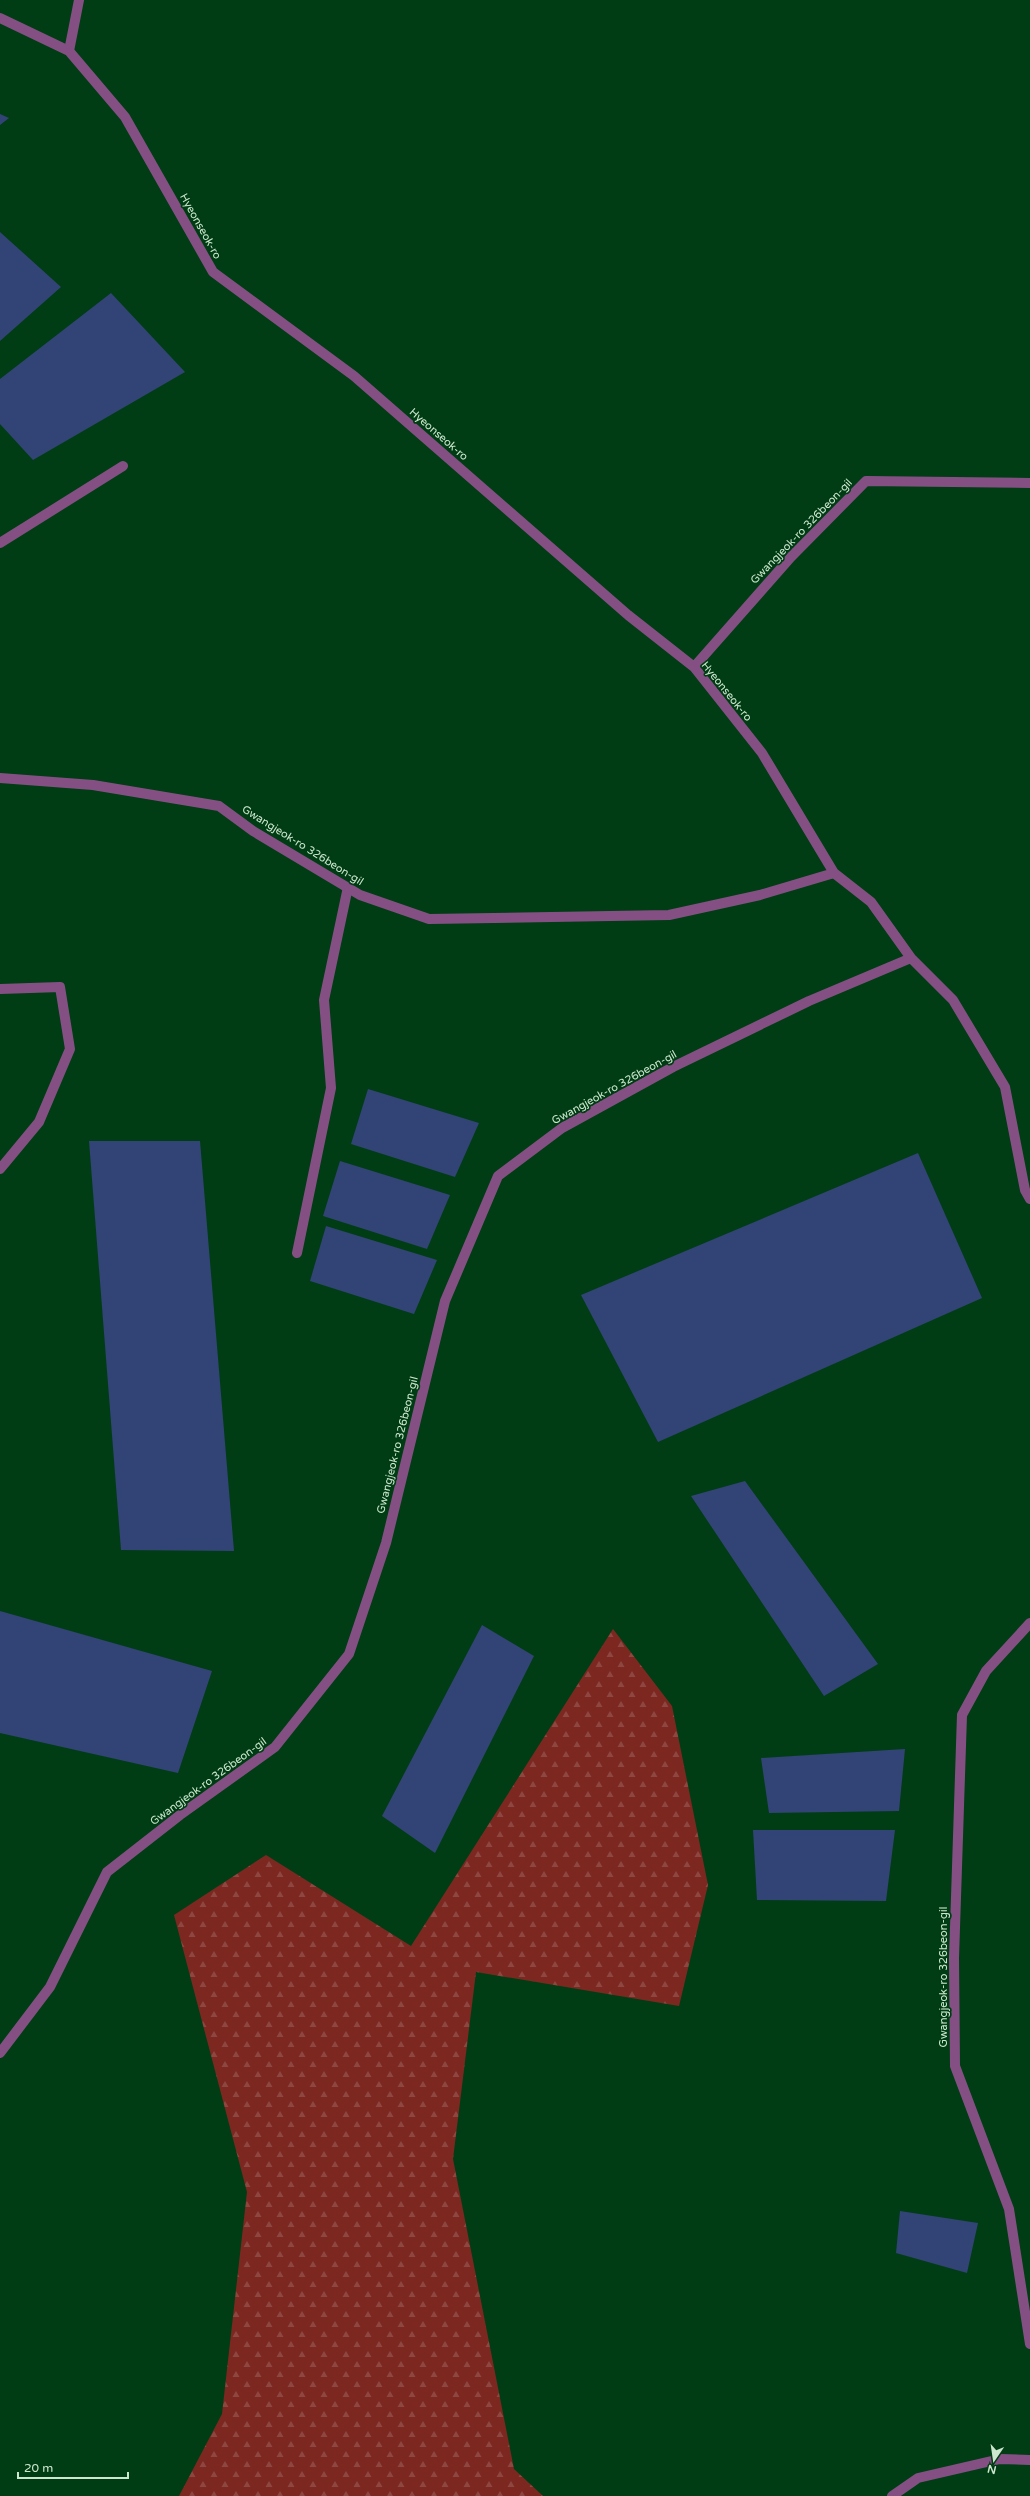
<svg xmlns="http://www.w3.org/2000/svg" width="1030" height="2496" font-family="'Varela Round',sans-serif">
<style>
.forest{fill:url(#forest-firs)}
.building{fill:#324376}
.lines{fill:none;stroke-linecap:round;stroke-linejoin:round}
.service{stroke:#845083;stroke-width:10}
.minor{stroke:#845083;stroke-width:10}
.labels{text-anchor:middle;stroke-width:3.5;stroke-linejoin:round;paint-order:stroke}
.street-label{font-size:11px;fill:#cce7ce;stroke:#013d14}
</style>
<defs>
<pattern id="forest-firs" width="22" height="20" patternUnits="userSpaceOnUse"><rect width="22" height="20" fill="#7d2721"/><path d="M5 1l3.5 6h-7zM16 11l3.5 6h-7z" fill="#8e4640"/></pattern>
</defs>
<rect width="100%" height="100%" fill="#013d14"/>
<!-- forest -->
<path class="forest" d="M613 1629 672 1706 708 1885 679 2006 476 1972 453 2159 514 2469 543 2496H179L222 2414 247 2192 174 1915 266 1855 411 1946Z"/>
<!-- building -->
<path class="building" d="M0 114 9 118 0 125Z
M0 232 61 287 0 341Z
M111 293 185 372 33 460 0 424V379Z
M368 1089 479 1123 455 1177 351 1144Z
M89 1141H200L234 1551 121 1550Z
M918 1153 982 1298 658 1442 581 1295Z
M340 1161 450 1195 427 1249 323 1216Z
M326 1226 437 1260 414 1314 310 1281Z
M745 1481 878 1664 824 1696 691 1496Z
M0 1611 212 1671 178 1773 0 1733Z
M482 1625 534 1656 435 1853 382 1816Z
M905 1749 899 1811 769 1813 761 1758Z
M753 1830H895L886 1901 757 1900Z
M900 2211 978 2223 967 2273 896 2253Z"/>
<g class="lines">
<!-- service -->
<path class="service" d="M0 543 123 466
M0 989 60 987 70 1049 39 1122 0 1169
M297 1253 331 1088 324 1000 348 887
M892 2496 918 2478 1000 2459 1030 2460"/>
<!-- minor -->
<path class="minor" d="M0 18 69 51 125 117 213 272 354 376 628 615 694 667 762 753 834 873
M69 51 79 0
M694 667 791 557 866 481 1030 483
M0 778 93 785 219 806 253 831 360 895 429 919 669 915 760 895 834 873 871 902 911 958 953 1000 1005 1087 1025 1190 1030 1199
M1030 1623 986 1671 962 1715 954 1958 955 2066 1009 2209 1030 2344
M0 2053 50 1987 107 1872 180 1815 275 1747 349 1654 386 1543 445 1301 498 1176 562 1128 673 1067 809 1001 911 958"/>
</g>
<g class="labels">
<!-- street labels -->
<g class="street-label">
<text transform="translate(201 226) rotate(61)" y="4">Hyeonseok-ro</text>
<text transform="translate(439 434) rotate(41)" y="4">Hyeonseok-ro</text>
<text transform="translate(801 531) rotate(-46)" y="4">Gwangjeok-ro 326beon-gil</text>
<text transform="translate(727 691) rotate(51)" y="4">Hyeonseok-ro</text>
<text transform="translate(303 845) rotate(32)" y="4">Gwangjeok-ro 326beon-gil</text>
<text transform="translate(614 1087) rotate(-29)" y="4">Gwangjeok-ro 326beon-gil</text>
<text transform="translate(397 1445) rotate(-76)" y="4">Gwangjeok-ro 326beon-gil</text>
<text transform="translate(208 1781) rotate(-36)" y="4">Gwangjeok-ro 326beon-gil</text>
<text transform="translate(943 1977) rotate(-90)" y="4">Gwangjeok-ro 326beon-gil</text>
</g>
</g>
<!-- north arrow -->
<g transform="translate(994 2460) rotate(193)" stroke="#013d14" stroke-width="3" paint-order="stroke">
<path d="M0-3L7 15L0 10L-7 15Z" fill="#cce7ce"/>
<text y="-6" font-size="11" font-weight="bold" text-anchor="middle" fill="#cce7ce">N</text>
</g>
<!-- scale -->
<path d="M18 2472v6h110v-6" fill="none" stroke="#cce7ce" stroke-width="2"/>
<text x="24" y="2472" font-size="12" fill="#cce7ce" stroke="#013d14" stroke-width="3" paint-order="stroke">20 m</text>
</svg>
